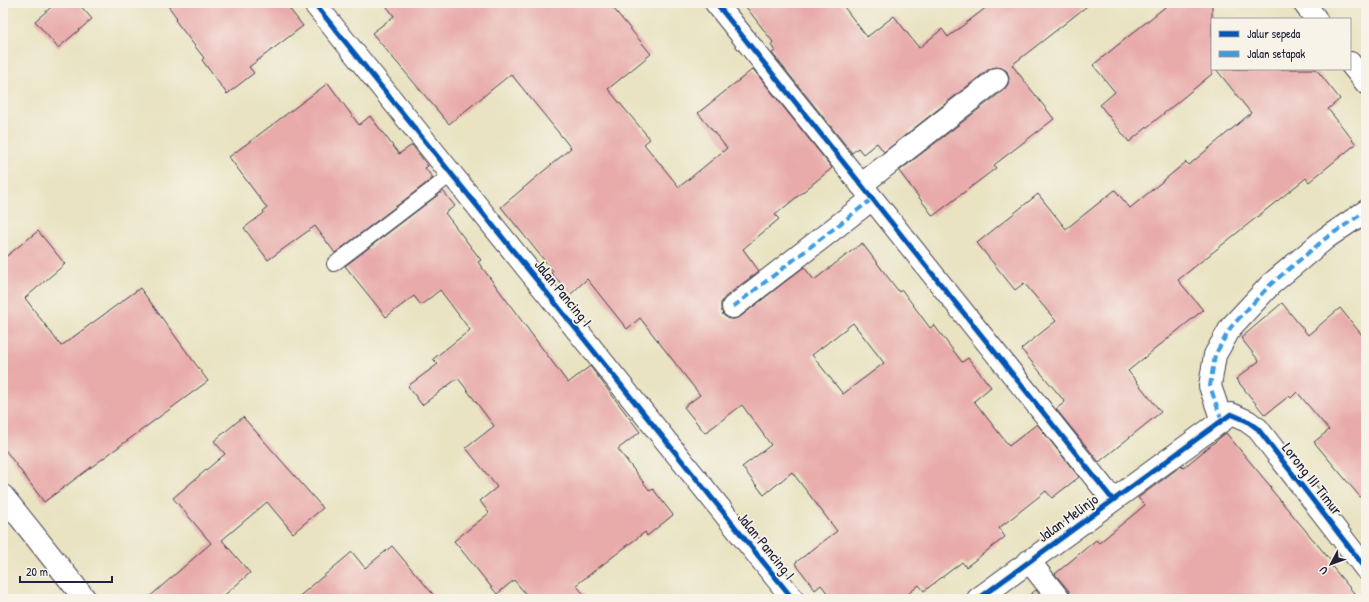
<svg xmlns="http://www.w3.org/2000/svg" width="1369" height="602" font-family="'Patrick Hand',sans-serif">
<style>
.building{fill:#e8abaa;fill-rule:evenodd}
.lines{fill:none;stroke-linecap:round;stroke-linejoin:round}
.lane-casing{stroke:#403f4f;stroke-width:16}
.street-casing{stroke:#403f4f;stroke-width:24}
.highway-casing{stroke:#403f4f;stroke-width:24}
.lane{stroke:#fff;stroke-width:14}
.street{stroke:#fff;stroke-width:22}
.highway{stroke:#fff;stroke-width:22}
.quiet{stroke:#3c9ce2;stroke-width:4;stroke-dasharray:8 4;stroke-linecap:butt}
.cycleway-casing{stroke:#f7f3e8;stroke-width:8}
.cycleway{stroke:#0057b8;stroke-width:5}
.labels{text-anchor:middle;stroke-width:3.5;stroke-linejoin:round;paint-order:stroke}
.street-label{font-size:15px;fill:#22223b;stroke:#f7f3e8}
</style>
<rect width="100%" height="100%" fill="#f7f3e8"/>
<filter id="ink" filterUnits="userSpaceOnUse"><feTurbulence type="fractalNoise" baseFrequency=".025" numOctaves="2"/><feDisplacementMap in="SourceGraphic" scale="8" xChannelSelector="R" yChannelSelector="G"/><feConvolveMatrix kernelMatrix="1 2 1 2 8 2 1 2 1" color-interpolation-filters="sRGB"/></filter>
<filter id="wash" filterUnits="userSpaceOnUse"><feTurbulence type="fractalNoise" baseFrequency=".012" numOctaves="4" result="noise"/><feDisplacementMap in="SourceGraphic" scale="16" xChannelSelector="R" yChannelSelector="G"/><feGaussianBlur stdDeviation="0.9" result="paint"/><feColorMatrix in="noise" values="0 0 0 0 0 0 0 0 0 0 0 0 0 0 0 0 0 1.4 0 .05"/><feComposite in="paint" operator="in"/></filter>
<g filter="url(#wash)">
<rect width="100%" height="100%" fill="#e9e3c2"/>
<g id="blocks">
<!-- building -->
<path class="building" d="M56 3H78L92 19 58 48 35 21Z
M166 3H285L303 26 249 67 254 73 227 94 202 60 204 58 175 20 177 18Z
M384 3H609L651 54 608 89 650 139 644 144 679 187 727 148 698 113 753 69 832 168 775 215 779 219 743 249 759 271 725 297 721 303V308L723 315 729 319H734L740 317 804 267 814 280 862 243 899 292 902 290 930 328 934 325 962 362 968 358 991 387 974 401 1009 446 1037 424 1079 477 1052 498 1046 491 999 528 1005 537 966 567 962 562 924 591 919 585 902 599H832L821 585 815 590 795 563 837 531 792 472 764 495 742 467 771 445 742 405 705 433 684 407 700 395 640 318 627 329 587 279 571 294 551 273 553 271 501 207 571 148 511 74 449 124 372 33 394 16ZM853 323 884 363 843 394 812 355Z
M743 3H841L867 37 894 16 919 48 942 29 948 37 992 3H1091L1012 65 1054 119 994 165 996 168 933 216 899 171 1005 89 1008 84 1009 78 1007 71 1002 68 996 67 989 69 884 152 877 143 863 154 858 148 852 153 772 53 775 51 771 45 773 42Z
M1170 3H1212V74L1129 142 1100 105 1115 92 1093 65Z
M1216 69H1316L1340 99 1328 109 1356 144 1309 182 1306 178 1178 280 1203 310 1128 371 1161 412 1099 462 1056 409 1065 402 1021 349 1056 321 1024 283 1015 290 977 243 1038 194 1066 229 1115 190 1130 208 1186 162 1189 165 1251 113Z
M328 83 359 125 370 116 399 154 412 145 428 166 425 168 433 178 335 253 315 226 268 260 244 228 264 213 263 211 267 208 229 157Z
M443 191 455 206 445 213 481 260 478 262 568 383 590 366 640 432 618 449 650 491 653 489 673 515 647 536 645 532 576 585 588 599H530L514 580 497 594 454 541 489 513 480 501 497 487 466 448 494 426 458 378 422 405 408 386 438 364 433 359 470 330 440 290 421 305 414 296 386 317 345 266Z
M38 231 65 264 25 298 61 346 140 288 208 381 44 502 3 447V259Z
M1282 303 1308 335 1340 308 1366 340V504L1314 442 1329 430 1297 392 1291 398 1289 396 1265 415 1236 379 1259 361 1241 338Z
M243 417 323 508 293 533 267 502 222 540 250 573 220 599H147L211 543 173 498 225 454 214 441Z
M1226 433 1271 487 1270 488 1331 561 1329 563 1359 599H1071L1069 591 1055 574 1096 540 1099 543 1145 505 1138 498 1181 466 1183 468Z
M392 546 437 599H296L352 552 365 568Z
M1036 590 1043 599H1024Z"/>
</g>
</g>
<g filter="url(#ink)">
<use href="#blocks" fill-opacity="0" stroke="#403f4f" stroke-width="1"/>
<g class="lines">
<defs>
<path id="lane" d="M334 264 452 174"/>
<path id="street" d="M314 3 793 599
M716 3 1113 500
M1304 3 1316 19
M1350 63 1366 83
M861 185 997 79
M733 307 872 199
M1222 421 1210 386 1215 355 1231 327 1271 284 1326 238 1366 211
M1029 561 1059 599
M978 599 1231 414 1247 421 1258 429 1366 569"/>
<path id="highway" d="M3 496 85 599"/>
</defs>
<!-- lane casing -->
<use href="#lane" class="lane-casing"/>
<!-- street casing -->
<use href="#street" class="street-casing"/>
<!-- highway casing -->
<use href="#highway" class="highway-casing"/>
<!-- lane -->
<use href="#lane" class="lane"/>
<!-- street -->
<use href="#street" class="street"/>
<!-- highway -->
<use href="#highway" class="highway"/>
<!-- quiet -->
<path class="quiet" d="M733 307 872 199
M1222 421 1210 386 1215 355 1231 327 1271 284 1326 238 1366 211"/>
<defs>
<path id="cycleway" d="M314 3 793 599
M716 3 1113 500
M978 599 1231 414 1247 421 1258 429 1366 569"/>
</defs>
<!-- cycleway casing -->
<use href="#cycleway" class="cycleway-casing"/>
<!-- cycleway -->
<use href="#cycleway" class="cycleway"/>
</g>
</g>
<g class="labels">
<!-- street labels -->
<g class="street-label">
<text transform="translate(563 293) rotate(51)" y="5">Jalan Pancing I</text>
<text transform="translate(1312 479) rotate(52)" y="5">Lorong III Timur</text>
<text transform="translate(1068 518) rotate(-36)" y="5">Jalan Melinjo</text>
<text transform="translate(766 546) rotate(51)" y="5">Jalan Pancing I</text>
</g>
</g>
<!-- margin -->
<rect width="1369" height="602" fill="none" stroke="#f7f3e8" stroke-width="16"/>
<!-- legend -->
<rect x="1211" y="18" width="140" height="52" fill="#f7f3e8" stroke="#a29fa3"/>
<rect x="1219" y="31" width="20" height="6" fill="#0057b8" stroke="#a29fa3"/>
<text x="1247" y="38" font-size="12" fill="#22223b">Jalur sepeda</text>
<rect x="1219" y="51" width="20" height="6" fill="#3c9ce2" stroke="#a29fa3"/>
<text x="1247" y="58" font-size="12" fill="#22223b">Jalan setapak</text>
<!-- north arrow -->
<g transform="translate(1331 564) rotate(229)" stroke="#f7f3e8" stroke-width="3" paint-order="stroke">
<path d="M0-3L7 15L0 10L-7 15Z" fill="#22223b"/>
<text y="-6" font-size="11" font-weight="bold" text-anchor="middle" fill="#22223b">U</text>
</g>
<!-- scale -->
<path d="M20 576v6h92v-6" fill="none" stroke="#22223b" stroke-width="2"/>
<text x="26" y="576" font-size="12" fill="#22223b" stroke="#f7f3e8" stroke-width="3" paint-order="stroke">20 m</text>
</svg>
